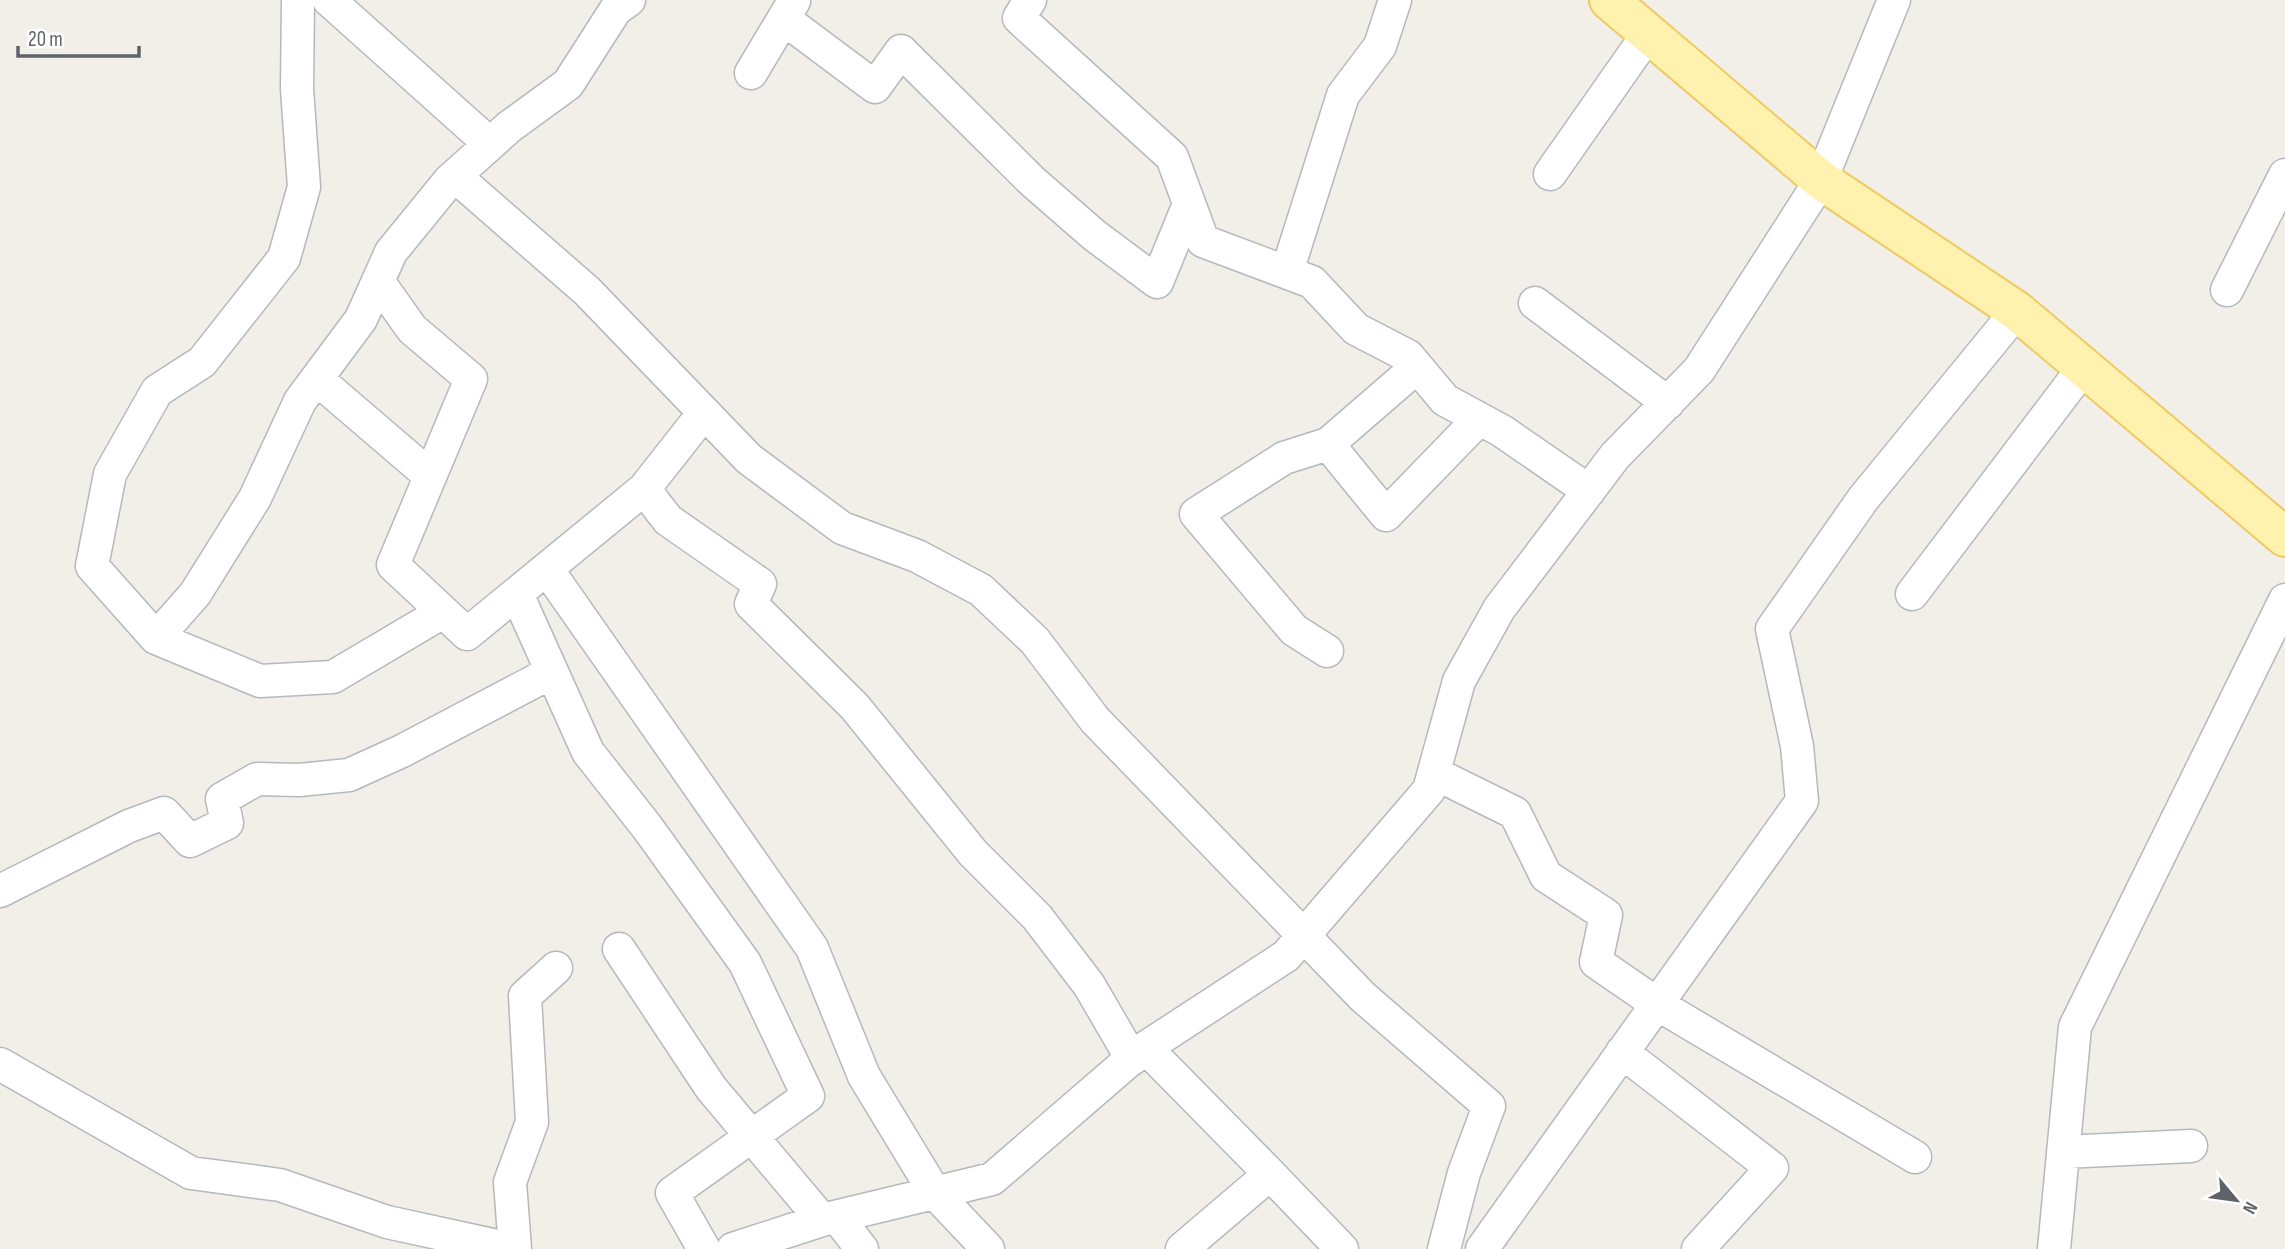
<svg xmlns="http://www.w3.org/2000/svg" width="2285" height="1249" font-family="'Sofia Sans Condensed',sans-serif">
<style>
.lines{fill:none;stroke-linecap:round;stroke-linejoin:round}
.street-casing{stroke:#b5b8bc;stroke-width:35}
.primary-casing{stroke:#f2c960;stroke-width:42}
.street{stroke:#fff;stroke-width:32}
.primary{stroke:#fff2af;stroke-width:38}
</style>
<rect width="100%" height="100%" fill="#f1efe8"/>
<g class="lines">
<defs>
<path id="street" d="M298 0 297 89 304 187 284 258 202 362 157 391 110 474 92 566 156 638 260 681 333 677 443 612
M329 0 490 144
M1030 0 1019 18 1172 157 1203 241 1312 282 1356 329 1408 356 1445 400 1502 431 1589 491
M784 19 875 87 901 51 1032 181 1094 235 1157 282 1189 204
M751 73 794 1
M1550 174 1648 34
M455 176 587 291 749 459 842 528 917 556 981 590 1035 641 1095 720 1304 936 1363 997 1489 1106 1464 1173 1444 1249
M1287 272 1343 95 1380 46 1395 0
M378 281 412 329 471 379 393 565 467 634 644 489 703 414
M2227 290 2285 175
M1535 303 1668 403
M317 379 429 475
M1328 444 1386 515 1479 419
M644 489 668 520 760 584 751 604 855 707 973 853 1037 917 1089 985 1132 1059
M547 569 812 948 864 1076 935 1193 988 1249
M517 594 588 752 647 827 745 963 808 1096 672 1193 704 1249
M1912 594 2084 367
M156 638 195 594 255 498 300 401 361 319 391 252 449 181 509 127 568 84 616 9 629 0
M1327 651 1294 630 1196 514 1284 458 1328 444 1417 367
M1434 773 1515 813 1546 876 1606 915 1596 962 1657 1004 1915 1157
M0 891 129 826 164 813 190 841 227 823 222 799 257 779 299 780 349 775 402 751 552 672
M619 949 711 1088 822 1220
M1146 1048 1270 1174
M1622 1052 1772 1168 1698 1249
M0 1064 191 1173 280 1185 387 1222 511 1249
M2063 1152 2191 1146
M837 1217 862 1249
M515 1249 510 1182 532 1122 525 996 556 968
M733 1249 822 1220 992 1179 1139 1052 1286 956 1429 790 1459 681 1499 609 1615 456 1699 370 1821 180 1894 0
M1182 1249 1270 1174 1342 1249
M1482 1249 1802 801 1797 746 1772 629 1863 499 2017 311
M2054 1249 2075 1027 2285 600"/>
<path id="primary" d="M1609 0 1821 180 2017 311 2285 537"/>
</defs>
<!-- street casing -->
<use href="#street" class="street-casing"/>
<!-- primary casing -->
<use href="#primary" class="primary-casing"/>
<!-- street -->
<use href="#street" class="street"/>
<!-- primary -->
<use href="#primary" class="primary"/>
</g>
<!-- north arrow -->
<g transform="translate(2236 1200) rotate(119)" stroke="#ffffff" stroke-width="5" paint-order="stroke">
<path d="M0-5L12 26L0 18L-12 26Z" fill="#5f6368"/>
<text y="-10" font-size="19" font-weight="bold" text-anchor="middle" fill="#5f6368">N</text>
</g>
<!-- scale -->
<path d="M18 46v10h121v-10" fill="none" stroke="#5f6368" stroke-width="3.5"/>
<text x="28" y="46" font-size="21" fill="#5f6368" stroke="#ffffff" stroke-width="5" paint-order="stroke">20 m</text>
</svg>
